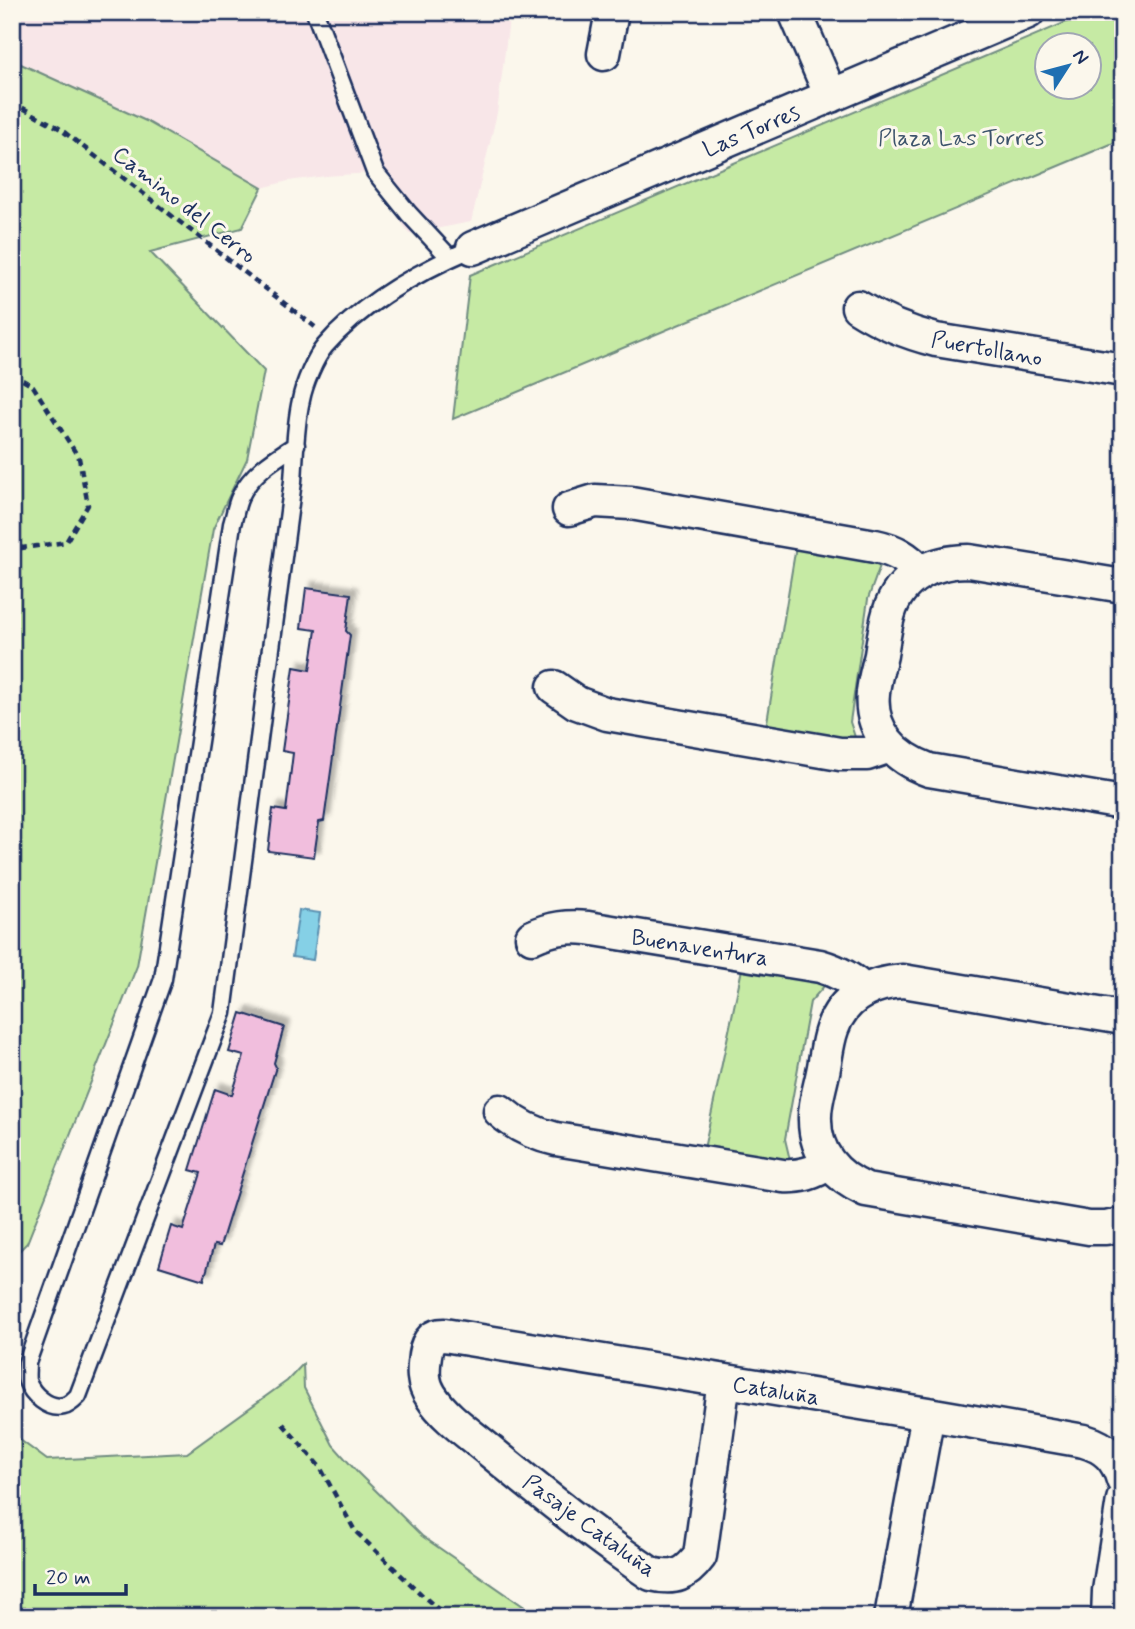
<svg xmlns="http://www.w3.org/2000/svg" width="1135" height="1629" font-family="Mynerve,sans-serif">
<style>
.built{fill:#f8e6e8}
.green{fill:#c6eaa4;stroke:#708c81;stroke-width:2;fill-rule:evenodd}
.water{fill:#85d0e6;stroke:#5b90b0;stroke-width:2}
.building{fill:#f1bedd;stroke:#1b2f5e;stroke-width:2;filter:url(#shadow)}
.lines{fill:none;stroke-linecap:round;stroke-linejoin:round}
.service-casing{stroke:#1b2f5e;stroke-width:21}
.minor-casing{stroke:#1b2f5e;stroke-width:37}
.path{stroke:#1b2f5e;stroke-width:4.5;stroke-dasharray:7 5;stroke-linecap:butt}
.service{stroke:#fbf7ec;stroke-width:16}
.minor{stroke:#fbf7ec;stroke-width:32}
.labels{text-anchor:middle;stroke-width:6;stroke-linejoin:round;paint-order:stroke}
.street-label{font-size:23px;fill:#1b2f5e;stroke:#fbf7ec}
.park-label{font-size:23px;fill:#3d546c;stroke:#fbf7ec}
</style>
<defs>
<filter id="shadow"><feDropShadow dx="6" dy="-6" stdDeviation="2" flood-color="#0004"/></filter>
</defs>
<rect width="100%" height="100%" fill="#fbf7ec"/>
<filter id="ink" filterUnits="userSpaceOnUse"><feTurbulence type="fractalNoise" baseFrequency=".0143" numOctaves="2"/><feDisplacementMap in="SourceGraphic" scale="14" xChannelSelector="R" yChannelSelector="G"/><feConvolveMatrix kernelMatrix="1 2 1 2 8 2 1 2 1" color-interpolation-filters="sRGB"/></filter>
<g filter="url(#ink)">
<!-- built -->
<path class="built" d="M12 12H510L497 113 471 222 409 234 370 173 326 176 288 181 262 188 146 121 12 60Z"/>
<!-- green -->
<path class="green" d="M1090 12H1123V139L453 419 470 275ZM1048 46H1090V88H1048Z
M12 60 146 121 262 188 242 228 150 252 264 371 247 459 213 529 137 966 27 1243 12 1258Z
M796 546 882 560 868 599 850 722 856 740 766 728Z
M742 969 826 984 810 1002 785 1139 790 1160 704 1149Z
M303 1364 304 1388 333 1445 357 1472 422 1536 539 1617H12V1434L47 1460 187 1453 287 1381Z"/>
<!-- water -->
<path class="water" d="M299 910 320 913 313 960 292 957Z"/>
<!-- building -->
<path class="building" d="M306 588 351 594 346 631 350 635 324 821 319 822 314 857 268 851 273 809 286 811 293 753 282 751 294 667 310 670 316 630 301 628Z
M241 1013 284 1027 274 1063 276 1067 220 1246 214 1245 204 1280 159 1266 171 1226 183 1230 201 1173 190 1170 215 1089 232 1095 244 1056 229 1052Z"/>
<g class="lines">
<defs>
<path id="service" d="M315 12 375 172 409 214 450 258
M296 445C274 459 251 473 240 497 236 505 235 515 232 524L163 979 27 1363C27 1369 26 1376 27 1381 32 1394 48 1410 64 1406 69 1405 74 1400 78 1396L223 1013 293 481C295 454 295 426 301 400 304 384 315 358 325 346 362 303 422 270 473 248"/>
<path id="minor" d="M795 12 831 96
M604 54 612 12
M473 248 1028 12
M858 307C883 323 908 333 936 340L1123 370
M569 509 595 501 631 503 875 546C894 550 907 557 920 572
M1123 586 969 561C934 561 900 576 889 613 885 626 883 642 881 655 878 668 874 680 873 693 869 731 895 758 929 770L1123 803
M554 687 577 703 607 714 840 754H867L890 746
M532 937C551 928 567 926 588 928L820 966C837 971 851 978 864 991
M1123 1018 903 981C871 983 843 997 832 1029 827 1043 826 1058 823 1072 820 1088 814 1104 815 1120 815 1154 837 1177 866 1190L1089 1228H1106L1123 1224
M500 1111C517 1126 534 1134 556 1139L783 1176C801 1177 814 1173 829 1163
M724 1381 700 1556C686 1575 675 1580 651 1574 595 1536 542 1494 490 1451 470 1434 445 1418 431 1396 422 1383 423 1370 425 1355 427 1343 431 1335 444 1335L928 1414 1084 1441C1105 1447 1117 1458 1123 1480
M891 1617 928 1414
M1108 1617 1109 1591 1123 1500"/>
</defs>
<!-- service casing -->
<use href="#service" class="service-casing"/>
<!-- minor casing -->
<use href="#minor" class="minor-casing"/>
<!-- path -->
<path class="path" d="M12 102 59 128 315 327
M12 374 33 386 79 458 88 505 66 542 22 548 12 539
M283 1424 320 1467 355 1531 421 1594 447 1617"/>
<!-- service -->
<use href="#service" class="service"/>
<!-- minor -->
<use href="#minor" class="minor"/>
</g>
</g>
<g class="labels">
<!-- street labels -->
<g class="street-label">
<text transform="translate(751 130) rotate(-23)" y="8">Las Torres</text>
<text transform="translate(185 204) rotate(38)" y="8">Camino del Cerro</text>
<text transform="translate(987 348) rotate(10)" y="8">Puertollano</text>
<text transform="translate(700 947) rotate(9)" y="8">Buenaventura</text>
<text transform="translate(776 1390) rotate(9)" y="8">Cataluña</text>
<text transform="translate(590 1525) rotate(36)" y="8">Pasaje Cataluña</text>
</g>
<!-- park labels -->
<g class="park-label">
<text x="961" y="145">Plaza Las Torres</text>
</g>
</g>
<!-- margin -->
<rect width="1135" height="1629" fill="none" stroke="#fbf7ec" stroke-width="42"/>
<rect x="21" y="21" width="1093" height="1587" fill="none" stroke="#1b2f5e" stroke-width="2.5" filter="url(#ink)"/>
<!-- north arrow -->
<g transform="translate(1068 66) rotate(54)"><circle r="33" fill="#fbf7ec" stroke="#a1a7b3" stroke-width="2"/>
<path d="M0-5L12 26L0 18L-12 26Z" fill="#1f6fb2"/>
<text y="-10" font-size="19" font-weight="bold" text-anchor="middle" fill="#1b2f5e">N</text>
</g>
<!-- scale -->
<path d="M35 1584v10h91v-10" fill="none" stroke="#1b2f5e" stroke-width="3.5"/>
<text x="46" y="1584" font-size="21" fill="#1b2f5e" stroke="#fbf7ec" stroke-width="5" paint-order="stroke">20 m</text>
</svg>
